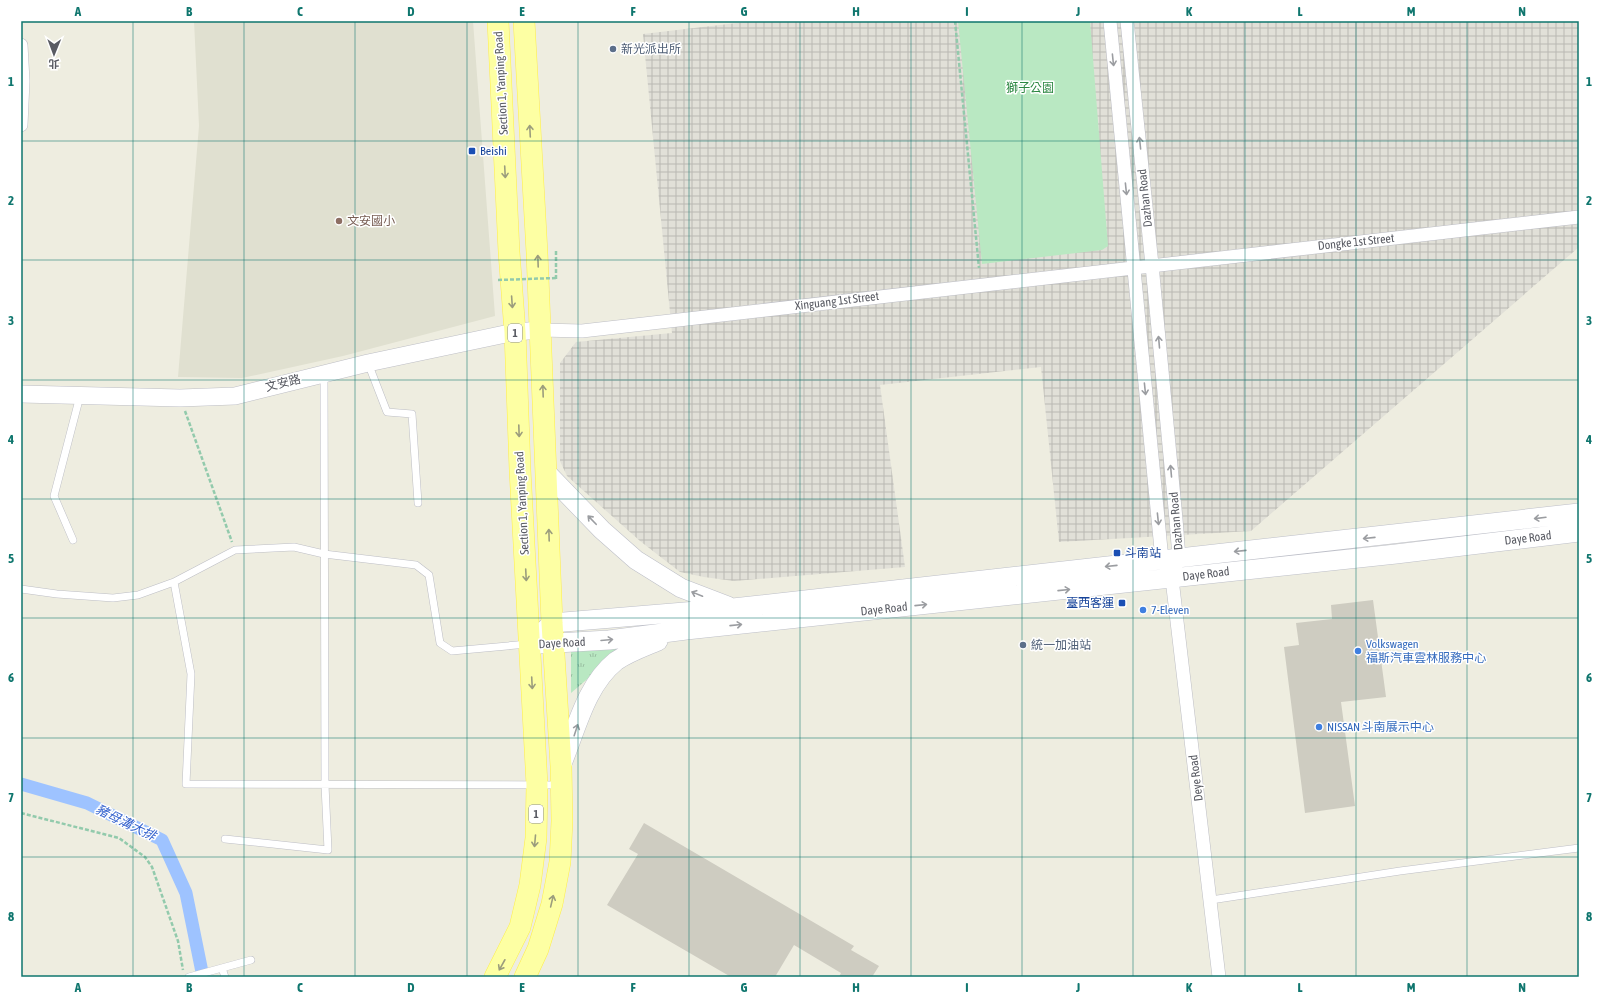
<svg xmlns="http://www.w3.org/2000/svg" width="1600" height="998" font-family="'Asap Condensed','Noto Sans TC',sans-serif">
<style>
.industrial{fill:url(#industrial-grid)}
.education{fill:#e0e0d0}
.grass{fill:url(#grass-tufts)}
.green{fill:#b9e8c2}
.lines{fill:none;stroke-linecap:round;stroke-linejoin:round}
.canal{stroke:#9ec3ff;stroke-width:13}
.building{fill:#ceccc1}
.service-casing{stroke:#bdbec5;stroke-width:8}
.minor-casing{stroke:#bdbec5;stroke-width:14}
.tertiary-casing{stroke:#bdbec5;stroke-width:18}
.secondary-casing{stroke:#bdbfc8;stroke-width:20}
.primary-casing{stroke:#ffee47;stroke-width:22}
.path{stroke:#92caac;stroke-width:2.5;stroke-dasharray:4 2;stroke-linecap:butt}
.service{stroke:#fff;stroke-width:7}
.minor{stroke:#fff;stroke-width:13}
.tertiary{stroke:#fff;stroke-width:17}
.secondary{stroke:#fff;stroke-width:19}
.primary{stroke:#fdffa3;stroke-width:21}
.path-bridge{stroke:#92caac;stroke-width:2.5;stroke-dasharray:4 2;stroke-linecap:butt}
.oneway{stroke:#9b9da1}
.oneway2{stroke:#9b9d7d}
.grid{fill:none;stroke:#0f766e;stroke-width:1;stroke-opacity:0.55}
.service-dot{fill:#5c6f8a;stroke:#fff;stroke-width:1.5}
.transit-dot{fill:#1a4fb4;stroke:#fff;stroke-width:1.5}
.education-dot{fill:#8d6e63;stroke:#fff;stroke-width:1.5}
.shop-dot{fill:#3f7fe0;stroke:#fff;stroke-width:1.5}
.labels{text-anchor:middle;stroke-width:3;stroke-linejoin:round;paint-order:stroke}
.shield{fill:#fff;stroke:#8b8c92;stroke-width:1}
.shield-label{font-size:11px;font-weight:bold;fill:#595b63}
.service-label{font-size:12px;fill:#4e5e75;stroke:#fff;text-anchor:start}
.street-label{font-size:12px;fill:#595b63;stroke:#fff}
.park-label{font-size:12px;fill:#2c8741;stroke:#fff}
.transit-label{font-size:12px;fill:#164399;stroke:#fff;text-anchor:start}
.education-label{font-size:12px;fill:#785e54;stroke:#fff;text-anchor:start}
.shop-label{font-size:12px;fill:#366cbe;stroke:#fff;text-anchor:start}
.water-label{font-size:13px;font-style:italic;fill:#3563ce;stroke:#fff}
.neatline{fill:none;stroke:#0f766e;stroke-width:1.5}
.grid-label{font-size:13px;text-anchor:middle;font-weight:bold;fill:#0f766e}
</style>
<defs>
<pattern id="industrial-grid" width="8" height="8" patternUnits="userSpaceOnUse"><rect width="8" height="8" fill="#e1e0d8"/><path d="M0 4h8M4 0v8" fill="none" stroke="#b9b9b3"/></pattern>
<pattern id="grass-tufts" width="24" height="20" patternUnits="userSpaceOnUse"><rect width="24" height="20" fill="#b9e8c2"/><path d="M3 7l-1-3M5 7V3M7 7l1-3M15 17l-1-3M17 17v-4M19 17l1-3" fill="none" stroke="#99bfa1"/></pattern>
</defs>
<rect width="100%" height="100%" fill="#eeede0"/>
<!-- industrial -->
<path class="industrial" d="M754 21H1579V247L1251 531 1059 542 1041 367 880 385 905 567 734 581 704 577 680 572 640 541 567 476 560 461V363L576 342 672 333 643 34Z"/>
<!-- education -->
<path class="education" d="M194 21H473L495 316 343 356 242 378 178 377 199 126Z"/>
<!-- grass -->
<path class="grass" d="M626 646 571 693V650Z"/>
<!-- green -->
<path class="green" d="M958 21H1090L1108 246 1102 250 982 264Z"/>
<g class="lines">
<!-- canal -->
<path class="canal" d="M21 784 87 803 162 840 186 893 203 977"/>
</g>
<!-- building -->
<path class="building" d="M1373 600 1386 697 1341 702 1355 806 1305 813 1284 647 1299 645 1296 623 1332 619 1331 605Z
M644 823 854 946 851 950 879 966 872 977H839L841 973 794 945 775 977H731L607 905 638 854 629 849Z"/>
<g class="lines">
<defs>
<path id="service" d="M368 363 387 412 412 414 418 503
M73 540 54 496 80 396
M174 582 191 674 186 784 560 785
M21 589 57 594 113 598 138 595 174 582 235 550 294 547 324 554 416 565 429 575 440 643 452 651 528 644
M225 839 328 850 325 785 324 374
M1211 900 1400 871 1579 848
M222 968 225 977
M189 977 251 960"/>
<path id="minor" d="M1110 21 1162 560 1172 579 1174 596 1219 977
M1127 21 1152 265 1176 519 1179 558 1176 566
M21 45 23 81 21 125
M541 330 582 331 1579 217"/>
<path id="tertiary" d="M21 394 180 398 235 396 368 363 515 332 541 330"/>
<path id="secondary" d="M546 472 602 530 636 560 681 588 728 606
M530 644 552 623 733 608 1579 513
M539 644 609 640 686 630 1396 554 1579 532
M561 766C576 731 585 686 616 661 629 652 644 647 658 641"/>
<path id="primary" d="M524 21 537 253 552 623 561 766 562 821 560 862 552 904 538 949 525 977
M495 977 520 927 530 885 536 838 537 785 520 470 515 332 509 252 498 21"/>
</defs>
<!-- service casing -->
<use href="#service" class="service-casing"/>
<!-- minor casing -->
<use href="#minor" class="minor-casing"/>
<!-- tertiary casing -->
<use href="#tertiary" class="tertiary-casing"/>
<!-- secondary casing -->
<use href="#secondary" class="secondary-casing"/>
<!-- primary casing -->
<use href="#primary" class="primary-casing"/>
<!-- path -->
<path class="path" d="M955 21 979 268
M556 251V281
M185 411 232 542
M21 813 119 838 145 857 152 867 178 941 183 970"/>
<!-- service -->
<use href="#service" class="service"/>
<!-- minor -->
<use href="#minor" class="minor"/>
<!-- tertiary -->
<use href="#tertiary" class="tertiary"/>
<!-- secondary -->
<use href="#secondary" class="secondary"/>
<!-- primary -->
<use href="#primary" class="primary"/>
<!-- path-bridge -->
<path class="path-bridge" d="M498 280 556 278"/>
</g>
<!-- one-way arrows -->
<defs><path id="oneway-shaft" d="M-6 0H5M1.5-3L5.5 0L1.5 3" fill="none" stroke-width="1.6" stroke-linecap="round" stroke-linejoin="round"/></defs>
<g class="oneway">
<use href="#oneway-shaft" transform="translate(1113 60) rotate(84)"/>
<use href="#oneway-shaft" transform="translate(1140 143) rotate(-96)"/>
<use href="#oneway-shaft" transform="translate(1126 189) rotate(84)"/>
<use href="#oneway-shaft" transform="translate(1159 342) rotate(-95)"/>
<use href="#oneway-shaft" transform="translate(1145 389) rotate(84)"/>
<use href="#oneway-shaft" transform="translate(1171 471) rotate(-95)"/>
<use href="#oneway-shaft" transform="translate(1540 518) rotate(173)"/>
<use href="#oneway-shaft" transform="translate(1158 519) rotate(84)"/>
<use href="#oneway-shaft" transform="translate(592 520) rotate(-134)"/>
<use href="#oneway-shaft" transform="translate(1369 538) rotate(174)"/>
<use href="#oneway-shaft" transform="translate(1240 551) rotate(174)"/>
<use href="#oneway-shaft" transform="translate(1111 566) rotate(174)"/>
<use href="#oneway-shaft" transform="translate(1064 590) rotate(-6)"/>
<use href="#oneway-shaft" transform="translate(697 594) rotate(-158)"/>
<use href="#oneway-shaft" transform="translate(921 605) rotate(-6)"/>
<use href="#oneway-shaft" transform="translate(736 625) rotate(-6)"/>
<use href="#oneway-shaft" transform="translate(607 640) rotate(-5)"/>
<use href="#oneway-shaft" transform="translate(576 730) rotate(-72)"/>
</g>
<g class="oneway2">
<use href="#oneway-shaft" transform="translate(530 131) rotate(-93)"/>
<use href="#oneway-shaft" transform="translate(505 172) rotate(87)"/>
<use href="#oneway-shaft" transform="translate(538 261) rotate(-92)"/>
<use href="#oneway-shaft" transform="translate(512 302) rotate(86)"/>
<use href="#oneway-shaft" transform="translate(543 391) rotate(-92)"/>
<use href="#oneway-shaft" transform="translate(519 431) rotate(88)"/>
<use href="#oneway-shaft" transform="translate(549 535) rotate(-92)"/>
<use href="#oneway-shaft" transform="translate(526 575) rotate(87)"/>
<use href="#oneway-shaft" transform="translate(532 683) rotate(87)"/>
<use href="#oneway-shaft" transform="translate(535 841) rotate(95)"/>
<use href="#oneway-shaft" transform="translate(552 901) rotate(-77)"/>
<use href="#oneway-shaft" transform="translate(502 965) rotate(119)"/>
</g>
<!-- grid -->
<path class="grid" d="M133 21V977M244 21V977M355 21V977M467 21V977M578 21V977M689 21V977M800 21V977M911 21V977M1022 21V977M1133 21V977M1245 21V977M1356 21V977M1467 21V977M21 141H1579M21 260H1579M21 380H1579M21 499H1579M21 618H1579M21 738H1579M21 857H1579"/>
<!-- markers -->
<g class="service-dot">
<circle cx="613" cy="49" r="4"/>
<circle cx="1023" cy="645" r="4"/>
</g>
<g class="transit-dot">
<rect x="468" y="147" width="8" height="8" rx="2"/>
<rect x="1113" y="549" width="8" height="8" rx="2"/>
<rect x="1118" y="599" width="8" height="8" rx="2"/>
</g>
<circle class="education-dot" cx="339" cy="221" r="4"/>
<g class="shop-dot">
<circle cx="1143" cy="610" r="4"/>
<circle cx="1358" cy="651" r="4"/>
<circle cx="1319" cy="727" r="4"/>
</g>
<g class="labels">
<!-- shield labels -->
<g class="shield">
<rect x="508" y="324" width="14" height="18" rx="3"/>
<rect x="529" y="805" width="14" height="18" rx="3"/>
</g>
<g class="shield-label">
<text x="515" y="337">1</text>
<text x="536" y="818">1</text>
</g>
<!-- service labels -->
<g class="service-label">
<text x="621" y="53">新光派出所</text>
<text x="1031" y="649">統一加油站</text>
</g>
<!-- street labels -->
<g class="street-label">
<text transform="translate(501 83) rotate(-93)" y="4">Section 1, Yanping Road</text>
<text transform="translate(1145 198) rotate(-96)" y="4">Dazhan Road</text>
<text transform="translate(1356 242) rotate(-6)" y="4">Dongke 1st Street</text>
<text transform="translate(837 301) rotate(-7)" y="4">Xinguang 1st Street</text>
<text transform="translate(283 383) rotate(-14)" y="4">文安路</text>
<text transform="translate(522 503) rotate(-93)" y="4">Section 1, Yanping Road</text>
<text transform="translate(1176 521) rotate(-95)" y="4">Dazhan Road</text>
<text transform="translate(1528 538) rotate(-7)" y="4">Daye Road</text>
<text transform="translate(1206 574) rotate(-7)" y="4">Daye Road</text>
<text transform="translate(884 609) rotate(-6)" y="4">Daye Road</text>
<text transform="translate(562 643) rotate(-3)" y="4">Daye Road</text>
<text transform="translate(1196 778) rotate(-97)" y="4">Deye Road</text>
</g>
<!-- park labels -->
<g class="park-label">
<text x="1030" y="92">獅子公園</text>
</g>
<!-- transit labels -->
<g class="transit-label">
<text x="480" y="155">Beishi</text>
<text x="1125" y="557">斗南站</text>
<text x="1114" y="607" text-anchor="end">臺西客運</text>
</g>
<!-- education labels -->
<g class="education-label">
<text x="347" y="225">文安國小</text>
</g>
<!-- shop labels -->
<g class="shop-label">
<text x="1151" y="614">7-Eleven</text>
<text x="1366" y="648">Volkswagen<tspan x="1366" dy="14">福斯汽車雲林服務中心</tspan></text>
<text x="1327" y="731">NISSAN 斗南展示中心</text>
</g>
<!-- water labels -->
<g class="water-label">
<text transform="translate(126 822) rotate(26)" y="5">豬母溝大排</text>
</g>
</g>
<!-- border -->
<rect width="1600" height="998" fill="none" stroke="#ffffff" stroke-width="44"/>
<!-- north arrow -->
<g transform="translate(54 54) rotate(181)" stroke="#ffffff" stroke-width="3" paint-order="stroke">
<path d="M0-3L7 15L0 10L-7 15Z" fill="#595b63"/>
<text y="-6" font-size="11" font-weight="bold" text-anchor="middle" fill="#595b63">北</text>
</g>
<rect x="22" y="22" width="1556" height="954" class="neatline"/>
<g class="grid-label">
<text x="78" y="16">A</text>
<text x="189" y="16">B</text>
<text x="300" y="16">C</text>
<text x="411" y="16">D</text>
<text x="522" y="16">E</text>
<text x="633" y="16">F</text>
<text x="744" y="16">G</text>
<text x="856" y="16">H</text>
<text x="967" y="16">I</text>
<text x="1078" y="16">J</text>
<text x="1189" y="16">K</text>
<text x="1300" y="16">L</text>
<text x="1411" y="16">M</text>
<text x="1522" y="16">N</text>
<text x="11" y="86">1</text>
<text x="1589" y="86">1</text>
<text x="11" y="205">2</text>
<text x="1589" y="205">2</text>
<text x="11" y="325">3</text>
<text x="1589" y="325">3</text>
<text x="11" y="444">4</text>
<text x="1589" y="444">4</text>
<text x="11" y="563">5</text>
<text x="1589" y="563">5</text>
<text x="11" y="682">6</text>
<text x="1589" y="682">6</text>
<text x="11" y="802">7</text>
<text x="1589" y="802">7</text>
<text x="11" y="921">8</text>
<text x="1589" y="921">8</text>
<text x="78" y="992">A</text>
<text x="189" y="992">B</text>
<text x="300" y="992">C</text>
<text x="411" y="992">D</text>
<text x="522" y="992">E</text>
<text x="633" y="992">F</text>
<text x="744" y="992">G</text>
<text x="856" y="992">H</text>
<text x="967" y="992">I</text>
<text x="1078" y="992">J</text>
<text x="1189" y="992">K</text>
<text x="1300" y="992">L</text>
<text x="1411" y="992">M</text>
<text x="1522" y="992">N</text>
</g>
</svg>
